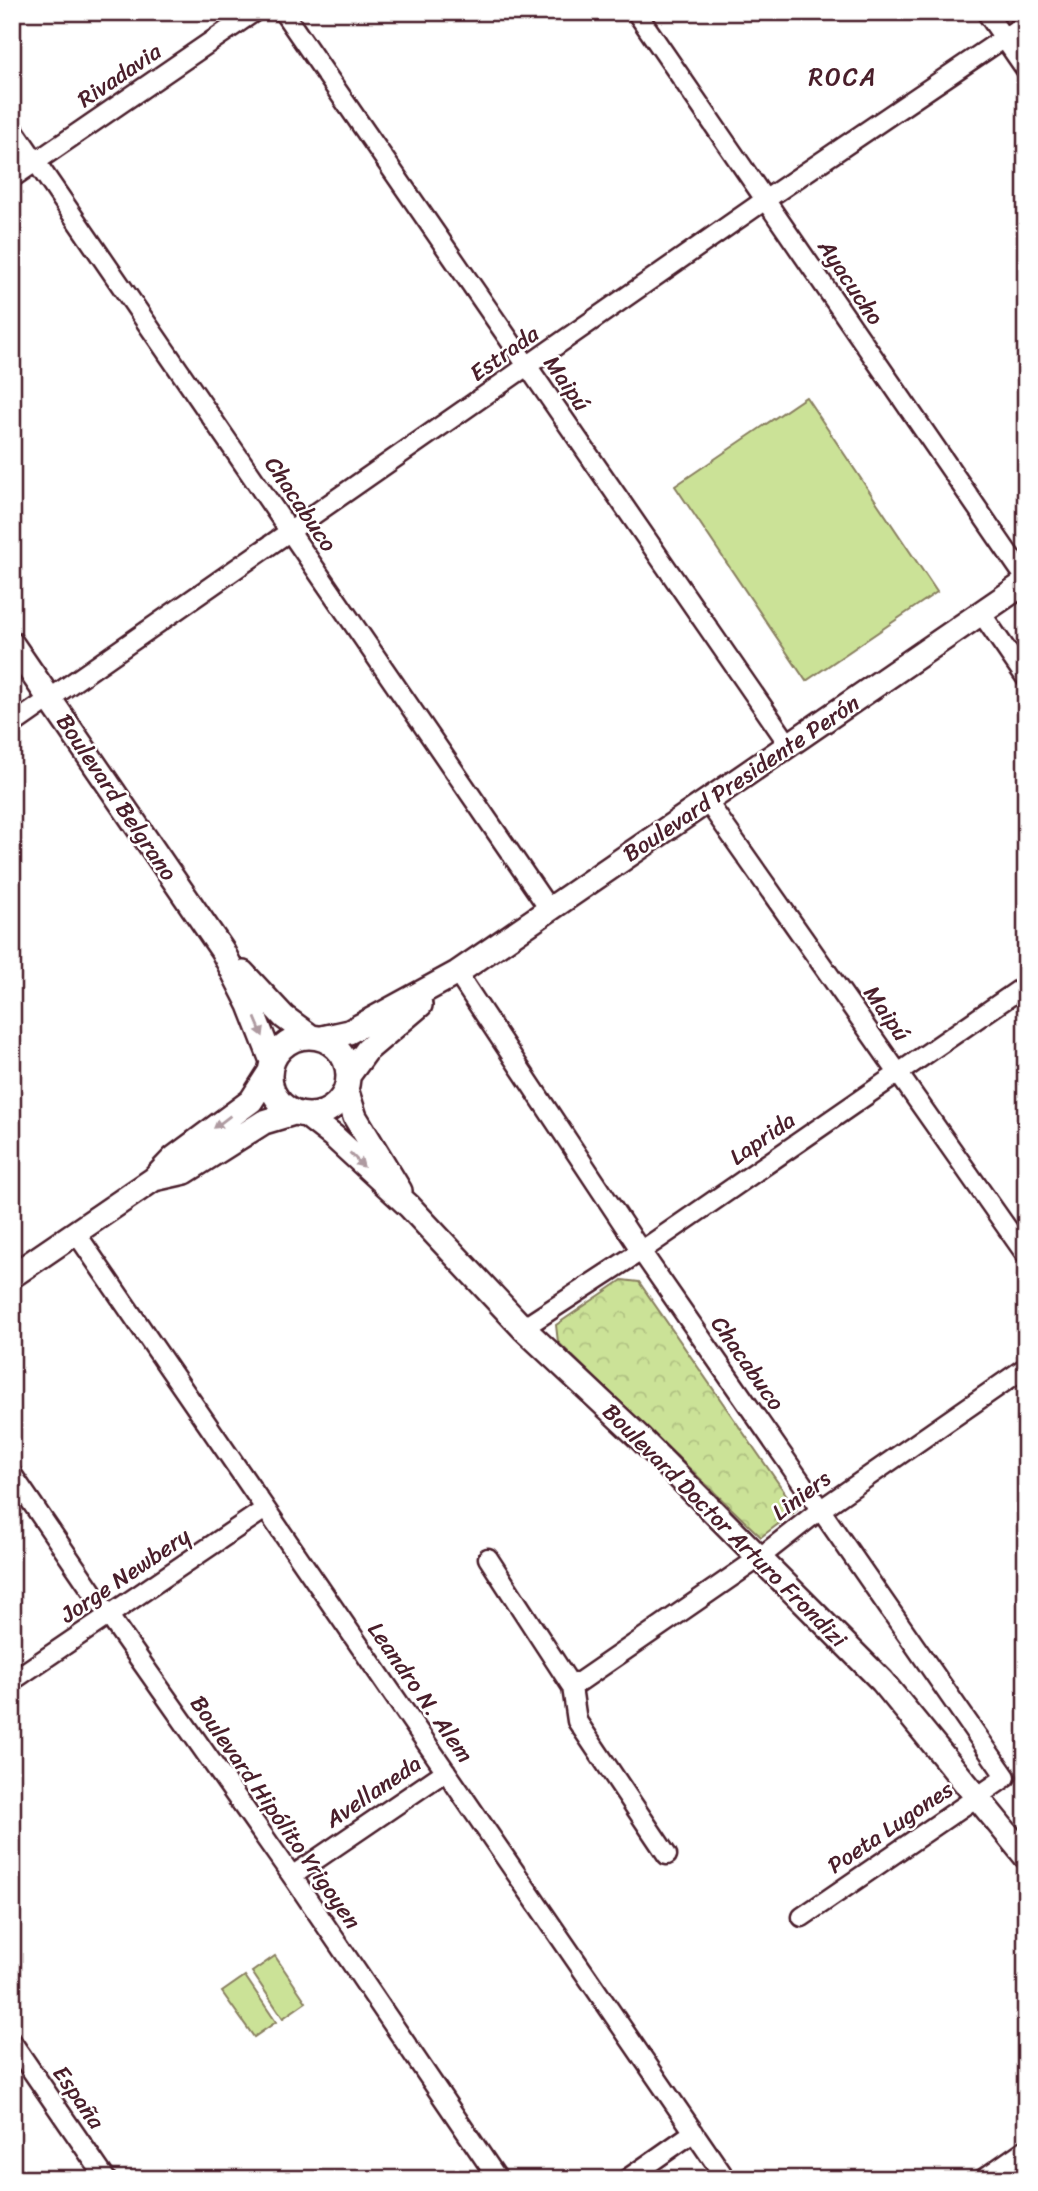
<svg xmlns="http://www.w3.org/2000/svg" width="1038" height="2191" font-family="Sriracha,sans-serif">
<style>
.grass{fill:#cbe297;stroke:#8a8061;stroke-width:2}
.park{fill:url(#park-crowns);stroke:#8a8061;stroke-width:2}
.lines{fill:none;stroke-linecap:round;stroke-linejoin:round}
.minor-casing{stroke:#4a1f2b;stroke-width:23}
.tertiary-casing{stroke:#4a1f2b;stroke-width:28}
.minor{stroke:#fff;stroke-width:18}
.tertiary{stroke:#fff;stroke-width:23}
.oneway{fill:#ae9aa0}
.labels{text-anchor:middle;stroke-width:5;stroke-linejoin:round;paint-order:stroke}
.street-label{font-size:23px;fill:#4a1f2b;stroke:#fff}
.neighbourhood-label{font-size:24px;letter-spacing:2px;fill:#4a1f2b;stroke:#fff}
</style>
<defs>
<pattern id="park-crowns" width="20" height="18" patternUnits="userSpaceOnUse" patternTransform="scale(1.75)"><rect width="20" height="18" fill="#cbe297"/><path d="M2 6a3 3 0 1 1 6 0M12 15a3 3 0 1 1 6 0" fill="none" stroke="#b0c182"/></pattern>
</defs>
<rect width="100%" height="100%" fill="#fff"/>
<filter id="ink" filterUnits="userSpaceOnUse"><feTurbulence type="fractalNoise" baseFrequency=".0143" numOctaves="2"/><feDisplacementMap in="SourceGraphic" scale="14" xChannelSelector="R" yChannelSelector="G"/><feConvolveMatrix kernelMatrix="1 2 1 2 8 2 1 2 1" color-interpolation-filters="sRGB"/></filter>
<g filter="url(#ink)">
<!-- grass -->
<path class="grass" d="M806 397 937 592 806 681 675 486Z
M275 1956 306 2002 283 2018 252 1972Z
M245 1976 276 2022 254 2037 222 1992Z"/>
<!-- park -->
<path class="park" d="M622 1280 639 1282 797 1510 761 1537 558 1342 556 1325Z"/>
<g class="lines">
<defs>
<path id="minor" d="M283 12 789 745
M636 12 1026 579
M986 12 1026 70
M12 127 549 909
M12 178 254 12
M981 613 1026 678
M12 725 765 200 1026 23
M707 801 1026 1255
M457 973 641 1251 1006 1777 802 1917
M76 1233 726 2179
M523 1328 641 1251 1026 985
M12 1474 109 1616 292 1876 498 2179
M488 1558 572 1687 577 1721 667 1855
M12 1681 265 1509
M572 1687 759 1558 820 1510 1026 1367
M292 1876 446 1771
M12 2042 106 2179
M627 2179 694 2132
M983 2179 1026 2149"/>
<path id="tertiary" d="M12 644 222 950 250 1005 272 1061
M243 973 284 1017 310 1036
M270 1076a39 39 0 1 1 78 0a39 39 0 1 1-78 0Z
M322 1038 349 1032 457 973 1026 582
M348 1076 367 1050 420 1005
M346 1089 355 1117 400 1191
M306 1115 333 1136 409 1206 523 1328 639 1437 882 1681 1026 1857
M154 1179 185 1172 264 1122 294 1113
M12 1276 154 1179 174 1158 251 1101 269 1073"/>
</defs>
<!-- minor casing -->
<use href="#minor" class="minor-casing"/>
<!-- tertiary casing -->
<use href="#tertiary" class="tertiary-casing"/>
<!-- minor -->
<use href="#minor" class="minor"/>
<!-- tertiary -->
<use href="#tertiary" class="tertiary"/>
</g>
<!-- one-way arrows -->
<defs><path id="oneway-solid" d="M-6-.8H1V-3.2L6.5 0L1 3.2V.8H-6Z" transform="scale(1.75)"/></defs>
<g class="oneway">
<use href="#oneway-solid" transform="translate(259 1027) rotate(67)"/>
<use href="#oneway-solid" transform="translate(222 1122) rotate(143)"/>
<use href="#oneway-solid" transform="translate(357 1160) rotate(45)"/>
</g>
</g>
<g class="labels">
<!-- street labels -->
<g class="street-label">
<text transform="translate(119 75) rotate(-34)" y="8">Rivadavia</text>
<text transform="translate(851 282) rotate(56)" y="8">Ayacucho</text>
<text transform="translate(504 353) rotate(-35)" y="8">Estrada</text>
<text transform="translate(567 383) rotate(55)" y="8">Maipú</text>
<text transform="translate(301 504) rotate(56)" y="8">Chacabuco</text>
<text transform="translate(741 778) rotate(-34)" y="8">Boulevard Presidente Perón</text>
<text transform="translate(117 797) rotate(56)" y="8">Boulevard Belgrano</text>
<text transform="translate(887 1013) rotate(55)" y="8">Maipú</text>
<text transform="translate(762 1138) rotate(-35)" y="8">Laprida</text>
<text transform="translate(748 1363) rotate(55)" y="8">Chacabuco</text>
<text transform="translate(801 1495) rotate(-37)" y="8">Liniers</text>
<text transform="translate(725 1525) rotate(45)" y="8">Boulevard Doctor Arturo Frondizi</text>
<text transform="translate(125 1575) rotate(-34)" y="8">Jorge Newbery</text>
<text transform="translate(421 1692) rotate(55)" y="8">Leandro N. Alem</text>
<text transform="translate(373 1791) rotate(-34)" y="8">Avellaneda</text>
<text transform="translate(276 1812) rotate(55)" y="8">Boulevard Hipólito Yrigoyen</text>
<text transform="translate(890 1827) rotate(-34)" y="8">Poeta Lugones</text>
<text transform="translate(79 2097) rotate(55)" y="8">España</text>
</g>
<!-- neighbourhood labels -->
<g class="neighbourhood-label">
<text x="843" y="85">ROCA</text>
</g>
</g>
<!-- margin -->
<rect width="1038" height="2191" fill="none" stroke="#fff" stroke-width="42"/>
<rect x="21" y="21" width="996" height="2149" fill="none" stroke="#4a1f2b" stroke-width="2.5" filter="url(#ink)"/>
</svg>
